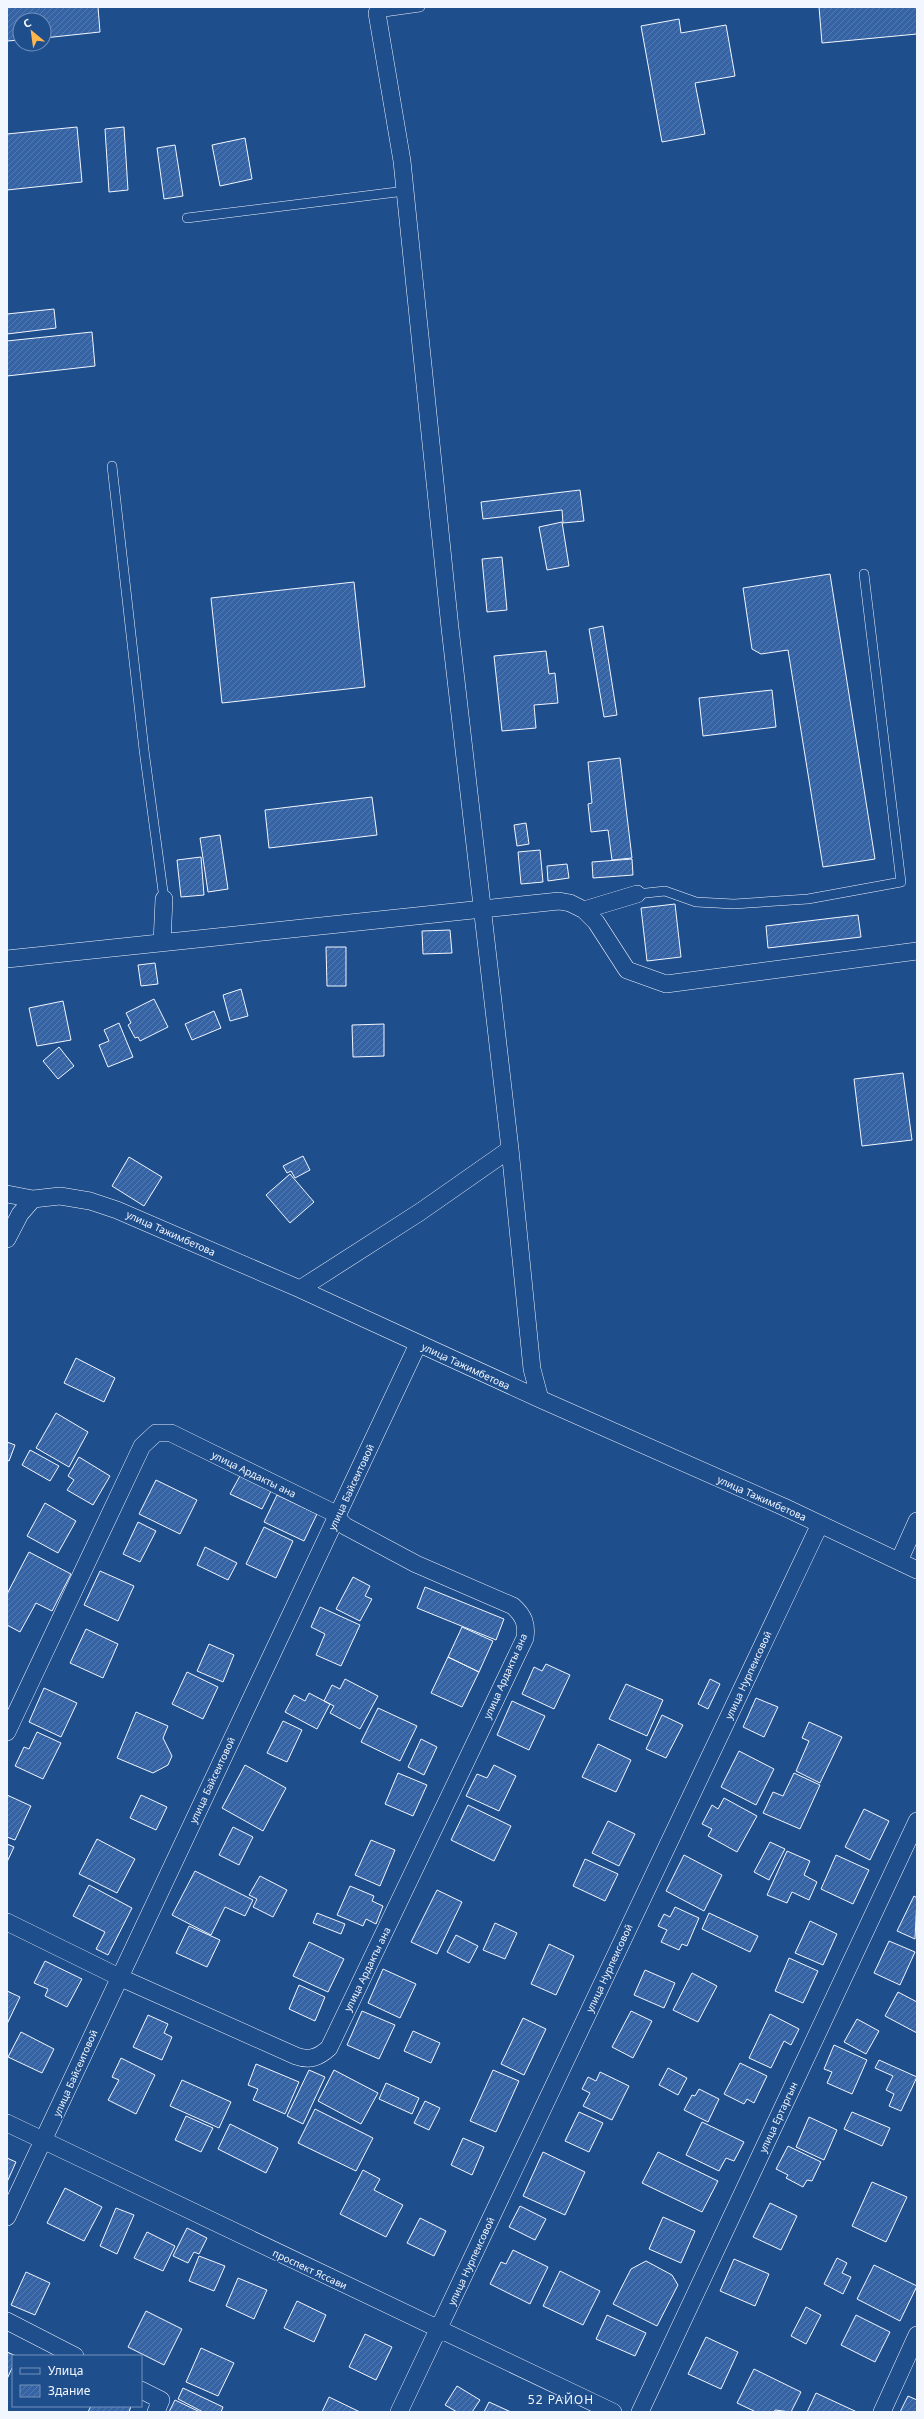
<svg xmlns="http://www.w3.org/2000/svg" width="924" height="2419" font-family="'Noto Sans',sans-serif">
<style>
.building{fill:url(#building-hatch);stroke:#f2f6ff}
.lines{fill:none;stroke-linecap:round;stroke-linejoin:round}
.service-casing{stroke:#f2f6ff;stroke-width:10}
.minor-casing{stroke:#f2f6ff;stroke-width:18}
.service{stroke:#1f4e8c;stroke-width:9}
.minor{stroke:#1f4e8c;stroke-width:17}
.labels{text-anchor:middle;stroke-width:3;stroke-linejoin:round;paint-order:stroke}
.street-label{font-size:10px;fill:#f2f6ff;stroke:#1f4e8c}
.quarter-label{font-size:12px;letter-spacing:1px;fill:#f2f6ff;stroke:#1f4e8c}
</style>
<defs>
<pattern id="building-hatch" width="6" height="6" patternUnits="userSpaceOnUse"><rect width="6" height="6" fill="#3563a3"/><path d="M-1 1l2-2M0 6l6-6M5 7l2-2" fill="none" stroke="#537ab1"/></pattern>
</defs>
<rect width="100%" height="100%" fill="#1f4e8c"/>
<!-- building -->
<path class="building" d="M7 7H98L100 32 44 38V20H20V40L7 41Z
M819 7H917V34L822 43Z
M679 19 681 33 726 25 735 76 695 83 705 134 662 142 641 26Z
M77 127 82 182 7 190V134Z
M124 127 128 190 109 192 105 129Z
M245 138 252 179 220 186 212 145Z
M175 145 183 196 164 199 157 148Z
M54 309 56 328 7 334V314Z
M92 332 95 366 7 376V341Z
M580 490 584 521 563 523 562 510 483 519 481 502Z
M562 522 569 566 547 570 539 527Z
M502 557 507 610 487 612 482 559Z
M830 574 875 859 823 867 788 650 761 654 752 649 743 588Z
M354 582 365 687 222 703 211 598Z
M603 626 617 715 604 717 589 629Z
M546 651 549 674 555 673 558 703 534 705 536 728 502 731 494 656Z
M772 690 776 727 703 736 699 698Z
M620 758 632 858 612 860 608 830 591 832 588 804 592 803 588 762Z
M372 797 377 835 269 848 265 810Z
M526 823 529 844 517 846 514 825Z
M220 835 228 889 208 892 200 838Z
M540 850 543 882 521 884 518 852Z
M201 857 204 895 181 897 177 860Z
M632 859 633 875 593 878 592 862Z
M567 864 569 878 548 881 547 866Z
M675 904 681 957 647 961 641 908Z
M858 915 861 937 768 948 766 926Z
M450 930 452 953 423 954 422 931Z
M326 947H346V986H327Z
M155 963 158 984 141 986 138 965Z
M241 989 248 1016 230 1021 223 995Z
M154 999 168 1027 140 1041 138 1037 135 1038 128 1025 131 1023 126 1013Z
M63 1001 71 1040 37 1046 29 1008Z
M214 1011 221 1028 192 1040 185 1024Z
M119 1023 133 1057 108 1067 99 1045 109 1041 104 1030Z
M384 1024V1056L353 1057 352 1025Z
M59 1047 74 1066 58 1079 43 1061Z
M903 1073 912 1140 862 1146 854 1079Z
M303 1156 310 1170 295 1178 291 1171 287 1173 283 1166Z
M129 1157 162 1177 144 1206 112 1186Z
M290 1174 314 1202 290 1223 266 1195Z
M76 1358 115 1378 104 1402 64 1383Z
M56 1413 88 1432 69 1467 36 1448Z
M7 1442 15 1445 9 1461 7 1460Z
M30 1450 59 1466 50 1481 22 1465Z
M79 1457 110 1476 93 1505 67 1490 74 1480 68 1476Z
M241 1474 272 1489 262 1509 230 1494Z
M156 1480 197 1500 180 1534 139 1514Z
M277 1495 317 1514 304 1541 264 1522Z
M45 1503 76 1521 58 1553 27 1536Z
M138 1522 156 1531 140 1562 123 1554Z
M264 1527 293 1541 276 1578 246 1564Z
M205 1547 237 1563 228 1580 197 1565Z
M29 1552 71 1574 52 1611 36 1603 20 1632 7 1625V1594Z
M100 1571 134 1586 118 1621 84 1605Z
M353 1577 370 1586 365 1596 372 1599 360 1621 336 1609Z
M425 1587 504 1619 496 1640 417 1608Z
M320 1607 360 1625 341 1666 316 1655 325 1634 311 1627Z
M462 1627 493 1641 479 1672 448 1657Z
M86 1629 118 1644 103 1678 70 1663Z
M209 1644 234 1655 223 1682 197 1671Z
M448 1657 479 1672 462 1707 431 1693Z
M546 1664 570 1675 554 1709 522 1694 534 1667 542 1671Z
M187 1672 218 1687 203 1719 172 1704Z
M345 1679 378 1696 360 1729 330 1713 334 1706 324 1701 332 1685 340 1689Z
M710 1679 720 1684 708 1709 698 1704Z
M626 1684 663 1700 647 1736 609 1719Z
M44 1688 77 1703 61 1737 29 1722Z
M309 1693 330 1704 317 1729 285 1712 294 1695 305 1701Z
M756 1698 778 1707 764 1737 743 1727Z
M512 1701 545 1716 529 1750 497 1735Z
M378 1708 417 1726 400 1761 361 1742Z
M136 1712 168 1726 163 1738 172 1756 168 1765 153 1773 117 1758Z
M662 1715 683 1725 666 1758 646 1749Z
M283 1721 302 1730 287 1762 267 1753Z
M809 1722 842 1737 820 1783 796 1771 809 1741 802 1738Z
M37 1732 61 1743 43 1779 15 1766 24 1747 29 1749Z
M421 1739 437 1747 424 1775 408 1767Z
M598 1744 631 1760 616 1792 582 1777Z
M739 1751 774 1769 756 1805 721 1787Z
M245 1765 286 1788 263 1831 222 1808Z
M494 1765 516 1776 499 1811 466 1796 477 1774 487 1778Z
M398 1773 427 1785 413 1816 385 1804Z
M794 1773 820 1785 800 1829 763 1813 773 1792 783 1796Z
M7 1795 31 1806 15 1840 7 1837Z
M141 1795 167 1807 156 1830 130 1818Z
M724 1798 757 1816 737 1852 708 1836 712 1829 702 1824 712 1805 718 1809Z
M468 1805 511 1826 494 1861 451 1840Z
M864 1809 889 1821 870 1860 845 1847Z
M608 1821 635 1834 619 1866 592 1853Z
M233 1827 253 1837 239 1865 219 1855Z
M97 1839 135 1859 117 1893 79 1874Z
M371 1840 395 1850 380 1886 355 1875Z
M770 1842 785 1849 769 1880 754 1872Z
M7 1844 14 1847 7 1862Z
M787 1851 810 1861 804 1875 817 1882 809 1900 792 1892 787 1903 767 1895Z
M684 1855 722 1875 704 1911 666 1891Z
M836 1855 869 1870 853 1904 821 1889Z
M585 1859 618 1874 605 1901 573 1886Z
M195 1871 253 1900 245 1916 225 1907 211 1935 172 1915Z
M260 1876 287 1890 273 1917 253 1907 257 1899 249 1895Z
M89 1885 132 1908 108 1955 96 1949 105 1932 73 1916Z
M350 1886 374 1896 372 1901 383 1906 376 1924 366 1919 363 1926 337 1915Z
M437 1890 462 1902 437 1954 411 1942Z
M914 1896 917 1898 915 1939 897 1931Z
M675 1907 699 1918 687 1946 682 1944 679 1950 661 1942 667 1930 658 1926 664 1914 670 1917Z
M317 1913 345 1924 341 1934 313 1923Z
M709 1913 758 1936 750 1952 702 1929Z
M810 1921 837 1934 823 1965 795 1953Z
M495 1923 517 1933 505 1959 483 1950Z
M189 1926 220 1940 207 1967 176 1953Z
M456 1935 478 1946 469 1963 447 1952Z
M889 1941 915 1952 900 1985 874 1973Z
M309 1942 344 1959 328 1992 293 1976Z
M549 1944 574 1956 556 1995 531 1984Z
M789 1958 818 1971 803 2003 775 1991Z
M45 1961 82 1979 67 2007 45 1996 48 1989 34 1983Z
M383 1969 416 1984 400 2018 368 2003Z
M645 1970 675 1983 664 2008 634 1995Z
M692 1973 717 1986 698 2022 673 2010Z
M299 1985 325 1997 315 2021 289 2009Z
M7 1991 20 1997 7 2024Z
M898 1992 917 2002V2033L885 2016Z
M362 2011 395 2025 379 2059 347 2045Z
M631 2011 652 2021 633 2058 612 2047Z
M770 2014 799 2029 791 2045 784 2041 771 2068 749 2058Z
M148 2015 168 2024 164 2033 172 2037 162 2060 133 2047Z
M523 2018 546 2029 524 2075 501 2064Z
M857 2019 879 2031 866 2054 844 2042Z
M413 2031 440 2043 431 2063 404 2051Z
M21 2032 54 2049 42 2073 8 2057Z
M834 2045 867 2060 852 2094 827 2083 832 2072 824 2069Z
M121 2058 155 2075 136 2114 108 2100 119 2080 112 2077Z
M879 2060 917 2077 901 2111 889 2106 894 2094 886 2090 893 2076 875 2068Z
M740 2063 767 2076 754 2103 747 2099 744 2104 724 2094Z
M256 2064 299 2082 285 2114 253 2100 258 2089 248 2085Z
M668 2068 687 2078 678 2095 659 2085Z
M309 2070 325 2077 303 2124 287 2116Z
M334 2070 378 2093 361 2124 318 2101Z
M493 2070 519 2081 496 2132 470 2121Z
M600 2072 629 2086 612 2120 583 2106 590 2093 582 2089 588 2077 596 2081Z
M182 2080 231 2102 219 2128 170 2106Z
M386 2083 419 2098 412 2114 379 2099Z
M699 2089 719 2099 708 2122 684 2110 692 2095 695 2096Z
M425 2101 440 2108 429 2130 414 2123Z
M315 2109 373 2138 356 2171 298 2143Z
M579 2112 603 2123 589 2152 565 2141Z
M852 2112 890 2128 882 2146 844 2129Z
M186 2116 213 2128 201 2152 175 2140Z
M809 2117 837 2130 824 2160 796 2147Z
M702 2122 744 2142 734 2161 726 2158 719 2171 686 2155Z
M230 2124 278 2148 266 2173 218 2149Z
M463 2138 484 2147 472 2175 451 2165Z
M788 2146 821 2162 812 2181 807 2180 803 2187 786 2178 788 2175 776 2169Z
M543 2152 585 2172 565 2215 523 2196Z
M658 2152 718 2181 702 2212 642 2183Z
M7 2158 16 2162 7 2182Z
M363 2170 380 2179 374 2190 403 2205 386 2237 340 2214Z
M872 2182 907 2197 886 2242 852 2226Z
M65 2188 102 2207 84 2241 47 2223Z
M770 2203 797 2216 781 2250 753 2237Z
M520 2206 546 2219 535 2240 509 2227Z
M116 2208 134 2215 117 2254 100 2246Z
M663 2217 695 2231 681 2263 649 2249Z
M420 2218 446 2231 434 2256 407 2243Z
M187 2228 207 2238 199 2254 194 2252 188 2263 173 2256Z
M147 2232 175 2246 163 2271 134 2258Z
M513 2250 548 2267 530 2304 490 2284 501 2262 506 2264Z
M199 2256 225 2266 214 2291 189 2281Z
M837 2258 847 2263 842 2273 851 2277 843 2294 824 2284Z
M734 2259 769 2274 755 2306 720 2291Z
M646 2261 672 2275 678 2285 657 2326 613 2304 631 2269Z
M874 2265 917 2286 900 2321 857 2299Z
M560 2271 600 2291 583 2325 543 2306Z
M26 2272 50 2283 35 2315 11 2305Z
M238 2278 267 2290 254 2319 226 2306Z
M297 2301 326 2315 314 2342 284 2328Z
M806 2307 821 2315 806 2344 791 2336Z
M146 2311 182 2329 164 2365 128 2347Z
M607 2315 646 2333 635 2356 596 2339Z
M856 2315 890 2332 875 2362 841 2345Z
M365 2334 392 2347 376 2380 349 2367Z
M706 2337 738 2352 721 2389 688 2374Z
M201 2348 234 2363 218 2396 186 2382Z
M7 2352 16 2356H13V2366L7 2379Z
M754 2369 801 2392 791 2412 775 2410 774 2412H756L737 2403Z
M457 2386 480 2400 472 2412H457L445 2405Z
M183 2388 223 2407 221 2412H203L178 2399Z
M816 2393 857 2412H807Z
M908 2396 917 2400V2412H900Z
M329 2397 360 2412H322Z
M175 2400 200 2412H169Z
M489 2402 511 2412H484Z
M91 2406H131L129 2412H88Z"/>
<g class="lines">
<defs>
<path id="service" d="M377 13 420 7
M187 218 405 191
M112 466 144 750 164 899
M637 894 665 891 696 902 734 904 808 899 901 882 864 574"/>
<path id="minor" d="M377 13 402 161 450 628 510 1149 532 1369 540 1399
M584 910 637 894
M162 943 164 899
M7 959 559 901 570 903 584 910 596 922 627 970 666 984 917 951
M7 1194 33 1199 60 1196 90 1201 117 1210 300 1289 540 1399 784 1507 917 1570
M7 1239 20 1214 33 1199
M300 1289 420 1212 510 1149
M899 1561 917 1521
M7 1732 142 1446 156 1433H171L332 1512 345 1526 416 1564 513 1606C524 1616 527 1624 525 1638L329 2048C319 2057 310 2061 296 2056L119 1977 7 1922
M7 2123 613 2412
M7 2217 418 1344
M7 2321 75 2356
M141 2390 161 2400 156 2412
M399 2412 820 1524
M640 2412 917 1821
M882 2412 917 2335"/>
</defs>
<!-- service casing -->
<use href="#service" class="service-casing"/>
<!-- minor casing -->
<use href="#minor" class="minor-casing"/>
<!-- service -->
<use href="#service" class="service"/>
<!-- minor -->
<use href="#minor" class="minor"/>
</g>
<g class="labels">
<!-- street labels -->
<g class="street-label">
<text transform="translate(171 1233) rotate(24)" y="4">улица Тажимбетова</text>
<text transform="translate(466 1366) rotate(25)" y="4">улица Тажимбетова</text>
<text transform="translate(254 1474) rotate(26)" y="4">улица Ардакты ана</text>
<text transform="translate(351 1487) rotate(-65)" y="4">улица Байсеитовой</text>
<text transform="translate(762 1498) rotate(24)" y="4">улица Тажимбетова</text>
<text transform="translate(748 1675) rotate(-65)" y="4">улица Нурпеисовой</text>
<text transform="translate(505 1676) rotate(-66)" y="4">улица Ардакты ана</text>
<text transform="translate(212 1780) rotate(-65)" y="4">улица Байсеитовой</text>
<text transform="translate(609 1968) rotate(-65)" y="4">улица Нурпеисовой</text>
<text transform="translate(367 1969) rotate(-64)" y="4">улица Ардакты ана</text>
<text transform="translate(75 2073) rotate(-66)" y="4">улица Байсеитовой</text>
<text transform="translate(778 2117) rotate(-65)" y="4">улица Ертаргын</text>
<text transform="translate(471 2261) rotate(-65)" y="4">улица Нурпеисовой</text>
<text transform="translate(310 2269) rotate(25)" y="4">проспект Яссави</text>
</g>
<!-- quarter labels -->
<g class="quarter-label">
<text x="561" y="2404">52 РАЙОН</text>
</g>
</g>
<!-- border -->
<rect width="924" height="2419" fill="none" stroke="#f2f6ff" stroke-width="16"/>
<!-- legend -->
<rect x="12" y="2355" width="130" height="52" fill="#1f4e8c" stroke="#7391ba"/>
<rect x="20" y="2368" width="20" height="6" fill="#1f4e8c" stroke="#7391ba"/>
<text x="48" y="2375" font-size="12" fill="#f2f6ff">Улица</text>
<rect x="20" y="2385" width="20" height="12" fill="url(#building-hatch)" stroke="#7391ba"/>
<text x="48" y="2395" font-size="12" fill="#f2f6ff">Здание</text>
<!-- north arrow -->
<g transform="translate(32 32) rotate(331)"><circle r="19" fill="#1f4e8c" stroke="#7391ba"/>
<path d="M0-3L7 15L0 10L-7 15Z" fill="#ffb74d"/>
<text y="-6" font-size="11" font-weight="bold" text-anchor="middle" fill="#f2f6ff">С</text>
</g>
</svg>
